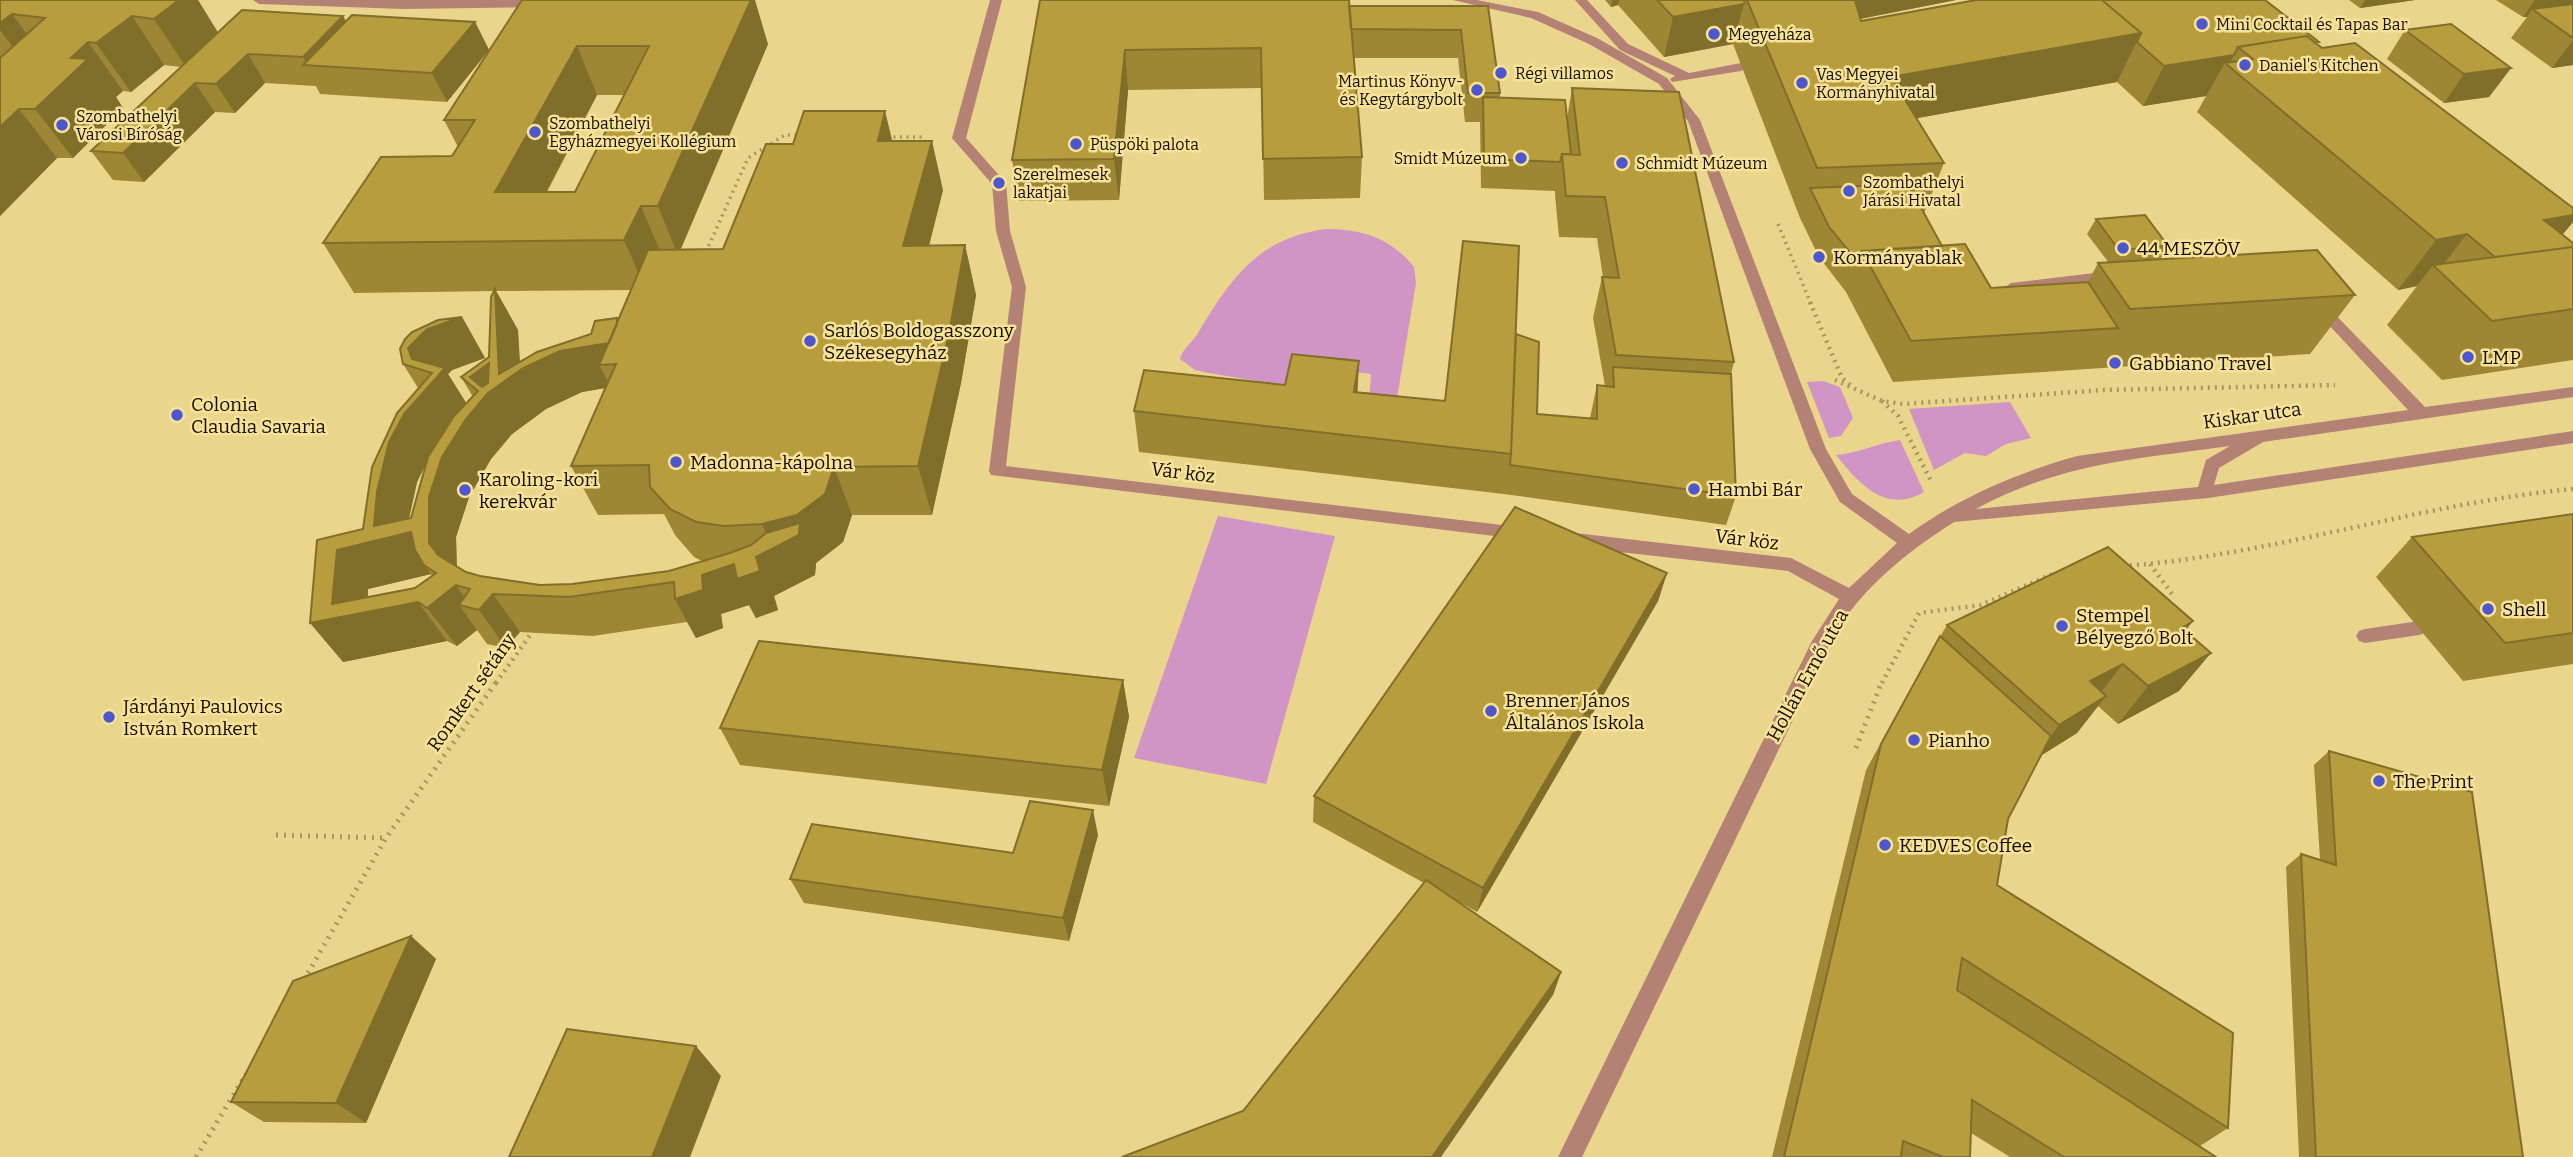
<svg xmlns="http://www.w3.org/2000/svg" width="2573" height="1157" font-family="Bitter,serif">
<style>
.green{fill:#d095c4}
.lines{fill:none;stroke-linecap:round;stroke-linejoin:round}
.path-far2{stroke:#a6965f;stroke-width:3.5;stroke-dasharray:2 4.5;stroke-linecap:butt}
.path-far1{stroke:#a6965f;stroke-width:4.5;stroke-dasharray:2 5;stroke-linecap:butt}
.path{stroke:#a6965f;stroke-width:5;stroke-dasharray:2 6;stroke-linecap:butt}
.minor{fill:#b48175;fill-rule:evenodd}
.wall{fill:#9d8734;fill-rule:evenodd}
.shaded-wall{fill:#806e2b}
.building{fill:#b79d3d;stroke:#806e2b;stroke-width:2;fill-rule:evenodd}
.poi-dot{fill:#4c57cd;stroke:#f7e298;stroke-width:2.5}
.labels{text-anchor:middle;stroke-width:5;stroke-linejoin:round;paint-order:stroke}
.far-poi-label{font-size:16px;fill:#150f00;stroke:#f7e298;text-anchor:start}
.poi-label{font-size:19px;fill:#150f00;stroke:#f7e298;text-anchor:start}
.street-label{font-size:19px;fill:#150f00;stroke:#f7e298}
</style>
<rect width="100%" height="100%" fill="#ead58c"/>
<!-- green -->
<path class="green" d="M1326 229C1362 229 1391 238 1414 267L1416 283 1394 416 1368 414 1371 374 1322 368 1317 391 1209 373 1195 370 1180 359C1182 349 1193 342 1198 333 1231 278 1258 238 1326 229Z
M1823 381 1840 387 1853 418 1841 436 1829 438 1807 382Z
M2010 402 2031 438 2006 444 1986 456 1965 453 1934 470 1909 409Z
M1900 440 1924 492C1886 514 1860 485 1836 455 1859 453 1878 443 1900 440Z
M1218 516 1335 536 1266 784 1134 758Z"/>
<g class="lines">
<!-- path-far2 -->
<path class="path-far2" d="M887 137H924
M1778 224 1811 304
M706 252 748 158 785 135H801"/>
<!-- path-far1 -->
<path class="path-far1" d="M1810 302 1842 378 1850 385
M1835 380 1882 401 1903 404 2104 390 2335 385
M1882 401 1898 416 1932 483
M2150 564 2172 594
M2123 566C2276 555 2421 503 2573 489
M496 683 533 631
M1882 683 1919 613 1981 605 2055 573"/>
<!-- path -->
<path class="path" d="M1856 748 1882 681
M276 835 386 838
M304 980 386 838 497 681
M196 1157 246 1074"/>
<!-- minor -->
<path class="minor" d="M253 0H544L548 3 542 7 404 9 259 4Z
M990 0H1002L966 138 1006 183 1010 231 1026 287 1006 466 1519 527 1525 528 1528 533 1525 538 1519 539 991 475 989 471 1012 287 996 231 992 184 952 138Z
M1453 0H1477L1538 12 1597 38 1667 78 1700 120 1826 449 1852 494 1909 534C1960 497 2017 473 2077 456L2408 410 2314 309V303H2324L2425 407 2573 387V397L2263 442 2219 468 2214 485 2573 431V443L2208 498 1954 522C1907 552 1863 587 1834 635L1582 1157H1558L1812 641 1839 599 1788 571 1575 547 1566 540 1569 535 1575 533 1791 558 1849 588 1897 543 1840 502 1810 449 1688 121 1659 84 1589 44 1531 18ZM2230 446 2206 460 2198 487 1976 509C2060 463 2138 459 2230 446Z
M1575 0H1587L1628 44 1689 73 1741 63 1747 67 1741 71 1672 82 1670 79 1675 76 1620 50Z
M2111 271 2116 273V279L2011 293 2004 288 2011 283Z
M2419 621 2425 623 2428 628 2425 633 2419 635 2365 643 2359 641 2356 636 2359 631 2365 629Z"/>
</g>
<!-- wall -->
<path class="wall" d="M0 0H198L218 33 343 16 346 21 475 22 489 50 447 102 320 94 316 86 265 83 235 113 215 112 144 182 113 180 91 151 181 67 164 65 131 92 123 91 116 97 123 108 73 158H57L0 216Z
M522 0 768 44 681 249H723L892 141 943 190 929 246 965 245 976 295 961 383 932 515H852L843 542 816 563 815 575 774 596 778 610 756 618 749 605 721 614 723 628 696 638 687 622 593 636 520 632 506 648 487 644 477 630 457 646 447 641 343 662 363 529 418 388 403 364 462 317 485 358 452 370 448 374 466 403 473 397 461 377 489 357 494 291 354 293 323 243 452 156 458 147 444 120ZM597 95H624L575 192H547ZM631 290 618 321 591 334 520 362 518 330 496 291ZM605 388 571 466 598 515 664 514 675 535 694 557 702 561 669 571 572 584 540 585 480 576 466 572 457 567 456 537 469 497 491 459 512 434 546 409 582 392ZM425 465 411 518H409L417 482ZM431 574 432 576 415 588 368 597V589Z
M1040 0 1349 5 1488 6 1500 93V97L1567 119 1572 88 1734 362 1731 374 1736 496 1726 525 1504 494 1139 452 1134 411 1285 385 1359 361 1357 392 1445 401 1516 334 1537 414 1590 418 1597 385 1605 386 1593 318 1602 277H1603L1597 238 1559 237 1555 195V191L1481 188 1480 122H1465L1458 58H1354L1362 157 1360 198 1264 200 1262 88 1128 90 1119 200 1019 201 1012 160Z
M1605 0H1956L1860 19 1861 21 2318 45 2573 208V222L2562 235 2573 243V360L2442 380 2387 325 2417 286 2398 290 2197 112 2206 96 2143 106 2117 82 1917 118 1944 163 1924 213 1942 246 1991 288 2088 282 2098 263H2109L2087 234 2096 219 2168 246 2160 260 2355 295 2310 354 1893 382 1846 292 1819 257 1800 218 1733 44 1664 57 1618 5 1611 7Z
M2349 0H2415L2360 8Z
M2496 0H2573V65L2552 68 2511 38 2527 17H2523Z
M2405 30 2511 68 2489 97 2444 103 2387 59Z
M2573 514V664L2463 681 2376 577 2412 537Z
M1667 573 1658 601 1477 912 1452 898 1561 972 1553 995 1243 1111 1424 883 1313 822 1314 796Z
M2193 621 2185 631 2179 691 2118 724 2098 706 2077 733 2040 756 2008 819 1997 885 2228 1128 2200 1146 2216 1157H2010L1971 1133 1970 1157H1772L1866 770 1924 664 1947 625Z
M1123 680 1129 717 1109 806 740 765 720 728Z
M2329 751 2523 1157H2299L2286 867 2301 854 2320 860 2314 765Z
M1098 835 1069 941 804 903 790 879 1013 853Z
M411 936 436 959 366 1123 264 1122 231 1102Z"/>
<!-- shaded-wall -->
<path class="shaded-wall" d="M179 0H198L222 39 186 67 154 19Z
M751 0H755L768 44 678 255 658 206Z
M1612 0H1619L1618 5 1611 7Z
M1763 0H1956L1763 38Z
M2365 0H2415L2360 8Z
M2535 0H2573V8L2532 9 2527 17H2523Z
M1744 4 1733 44 1664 57 1673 17Z
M12 14 48 62 33 74 0 30V23Z
M132 16 164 65 131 92 96 43Z
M343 16 359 45 308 65 303 57Z
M475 22 489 50 447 102 432 73Z
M2141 33 2117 82 1874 126 1891 77Z
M2573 40V65L2552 68Z
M88 42 123 91 116 97 123 108 73 158 35 109 71 58Z
M577 46 597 95 520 241 495 192Z
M1125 50 1128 90 1119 200 1114 159Z
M248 54 265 83 235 113 216 84Z
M2234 55 2228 66 2225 63 2206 96 2143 106 2164 66Z
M2511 68 2489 97 2444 103 2464 74Z
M195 83 215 112 144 182 123 153Z
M19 109 57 158 0 216V127Z
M885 111 897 160 878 141Z
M932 141 943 190 916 296 903 246Z
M641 206 662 256 646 290 624 240Z
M2573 215V222L2547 253 2544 220Z
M2467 234 2439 270 2433 265 2417 286 2398 290 2436 240Z
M965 245 976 295 961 383 932 515 918 466Z
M495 289 518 330 520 371 560 351 617 330V318L636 359 616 364 599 365 611 387 582 392 546 409 512 434 491 459 469 497 456 537 457 583 429 543V497L442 457 466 419 483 400 470 377 489 363 499 374Z
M462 317 485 358 452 370 448 374 470 409 431 454 417 482 406 532H411L424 565 431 574 368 589 367 612 418 602 447 641 343 662 310 623 332 604 337 550 374 526 377 492 389 442 404 414 432 373 412 359 408 348 427 329Z
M1359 361 1357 402 1354 392Z
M834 467 852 515 843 542 816 563 815 575 774 596 778 610 756 618 749 605 721 614 723 628 696 638 675 599 702 575 756 557 773 549 762 524Z
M1667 573 1658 601 1477 912 1483 888Z
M456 585 472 608 459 605 477 630 457 646 427 608Z
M493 594 520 632 506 648 479 610Z
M2193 621 2162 660 2182 628Z
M2211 653 2179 691 2118 724 2148 686Z
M2123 664 2094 701 2090 681Z
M1123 680 1129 717 1109 806 1102 770Z
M2106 696 2077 733 2031 762 2059 725Z
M1093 810 1098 835 1069 941 1063 918Z
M411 936 436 959 366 1123 336 1103Z
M1561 972 1553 995 1441 1157H1432Z
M696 1046 721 1076 690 1157H652Z"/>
<!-- building -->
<path class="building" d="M0 0H179L154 19 132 16 96 43 88 42 71 58 88 59 35 109H19L0 127V58L45 18 12 14 0 23Z
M522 0H751L658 206H641L624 240 323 243 381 157 452 156 475 120H444ZM577 46H649L575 192H495Z
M1040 0H1349L1362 157 1263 159 1261 48 1125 50 1114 159 1012 160Z
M1657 0H1745L1744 4 1673 17Z
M1747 0H1855L1861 21 1976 0H2102L2141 33 1891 77 1944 163 1817 168Z
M2102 0H2265L2319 42 2315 43 2307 36 2238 47 2234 55 2164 66 2137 42 2141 33Z
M2573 4V38L2532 9Z
M1349 6H1488L1500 93H1468L1461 30 1351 29Z
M242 10 343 16 303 57 248 54 216 84 195 83 123 153 91 151Z
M352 15 475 22 432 73 303 65Z
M2451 24 2511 68 2464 74 2405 30Z
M2307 36 2322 48 2355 43 2573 208V215L2544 220 2573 243V247L2495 257 2467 234 2436 240 2225 63 2253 59 2238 47Z
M1572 88 1679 92 1734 362 1616 355 1602 277 1619 278 1605 197 1566 196 1562 154 1580 155Z
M1483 97 1565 100 1571 154H1562L1560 162 1484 159Z
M804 111H885L878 141H932L903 246 965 245 949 334 918 466 834 467 825 494 797 515 762 524 724 526 696 522 670 509 650 487 649 465 571 466 616 364 599 365 648 250 723 249 766 144H793Z
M1908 184 1942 246 1862 251 1858 262 1829 227 1810 188Z
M2145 215 2168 246 2119 250 2096 219Z
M1463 241 1519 246 1511 454 1134 411 1144 370 1285 385 1292 354 1359 361 1354 392 1445 401Z
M1965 244 1991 288 2088 282 2118 328 1911 341 1862 251Z
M2573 247V309L2492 321 2433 265Z
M2317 250 2355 295 2130 309 2098 263Z
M495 289 499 374 537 352 591 334 595 321 617 318V324L609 343 560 351 523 368 488 393 466 419 442 457 429 497V543L438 555 466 572 480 576 540 585 572 584 669 571 730 553 751 545 766 533 800 523 799 535 756 557 760 571 737 579 734 564 702 575 703 590 675 599 674 582 569 597 493 594 479 610 459 605 470 589 456 585 427 608 418 602 310 623 317 540 363 529 372 467 397 413 432 373 403 364 400 349 405 339 412 332 438 320 462 317 427 329 408 348 412 359 445 368 404 414 389 442 377 492 374 526 411 518 428 457 454 416 478 391 461 377 489 357 491 297ZM489 363 488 383 482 387 470 377ZM411 532 415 550 424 565 436 573 415 588 332 604 337 550Z
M1516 334 1539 342 1537 414 1597 419V385L1614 387 1613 367 1731 374 1736 496 1510 465 1511 454Z
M1515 507 1667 573 1483 888 1314 796Z
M2573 514V633L2505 643 2412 537Z
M2108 547 2193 621 2182 628 2211 653 2148 686 2123 664 2090 681 2106 696 2059 725 1947 625Z
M1940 636 2051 736 2008 819 1997 885 2233 1033 2228 1128 1962 958 1957 990 2216 1157H2064L1972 1100 1970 1157H1943L1903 1141 1901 1157H1784L1881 744Z
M759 641 1123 680 1102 770 720 728Z
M2329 751 2472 792 2523 1157H2316L2301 854 2336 865Z
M1030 801 1093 810 1063 918 790 879 812 824 1013 853Z
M1426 880 1561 972 1432 1157H1122L1243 1111Z
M411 936 336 1103 231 1102 293 981Z
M567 1029 696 1046 652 1157H509Z"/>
<!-- markers -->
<g class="poi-dot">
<circle cx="2202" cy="24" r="7"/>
<circle cx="1714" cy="34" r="7"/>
<circle cx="2245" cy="65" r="7"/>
<circle cx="1501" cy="73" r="7"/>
<circle cx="1802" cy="83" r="7"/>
<circle cx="1477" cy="90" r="7"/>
<circle cx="62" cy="125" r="7"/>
<circle cx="535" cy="132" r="7"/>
<circle cx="1076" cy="144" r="7"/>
<circle cx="1521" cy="158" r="7"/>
<circle cx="1622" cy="163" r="7"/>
<circle cx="999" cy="183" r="7"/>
<circle cx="1849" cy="191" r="7"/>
<circle cx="2123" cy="248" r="7"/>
<circle cx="1819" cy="257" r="7"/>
<circle cx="810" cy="341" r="7"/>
<circle cx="2468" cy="357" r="7"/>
<circle cx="2115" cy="363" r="7"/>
<circle cx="177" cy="415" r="7"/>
<circle cx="676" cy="462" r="7"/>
<circle cx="1694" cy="489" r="7"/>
<circle cx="465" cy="490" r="7"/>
<circle cx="2488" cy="609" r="7"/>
<circle cx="2062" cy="626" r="7"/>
<circle cx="1491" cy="711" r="7"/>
<circle cx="109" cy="717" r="7"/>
<circle cx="1914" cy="740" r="7"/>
<circle cx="2379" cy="781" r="7"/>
<circle cx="1885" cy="845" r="7"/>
</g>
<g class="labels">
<!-- far-poi labels -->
<g class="far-poi-label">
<text x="2216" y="30">Mini Cocktail és Tapas Bar</text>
<text x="1728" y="40">Megyeháza</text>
<text x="2259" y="71">Daniel's Kitchen</text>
<text x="1515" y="79">Régi villamos</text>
<text x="1816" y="80">Vas Megyei<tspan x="1816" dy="18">Kormányhivatal</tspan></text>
<text x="1463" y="87" text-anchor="end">Martinus Könyv-<tspan x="1463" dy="18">és Kegytárgybolt</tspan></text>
<text x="76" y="122">Szombathelyi<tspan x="76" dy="18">Városi Bíróság</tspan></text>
<text x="549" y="129">Szombathelyi<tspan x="549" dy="18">Egyházmegyei Kollégium</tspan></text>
<text x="1090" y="150">Püspöki palota</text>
<text x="1507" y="164" text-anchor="end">Smidt Múzeum</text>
<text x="1636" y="169">Schmidt Múzeum</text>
<text x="1013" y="180">Szerelmesek<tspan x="1013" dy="18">lakatjai</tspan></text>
<text x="1863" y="188">Szombathelyi<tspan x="1863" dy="18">Járási Hivatal</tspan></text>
</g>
<!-- poi labels -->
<g class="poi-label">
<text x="2137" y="255">44 MESZÖV</text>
<text x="1833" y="264">Kormányablak</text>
<text x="824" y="337">Sarlós Boldogasszony<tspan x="824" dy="22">Székesegyház</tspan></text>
<text x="2482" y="364">LMP</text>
<text x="2129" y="370">Gabbiano Travel</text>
<text x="191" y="411">Colonia<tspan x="191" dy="22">Claudia Savaria</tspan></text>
<text x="690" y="469">Madonna-kápolna</text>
<text x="479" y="486">Karoling-kori<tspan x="479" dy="22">kerekvár</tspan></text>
<text x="1708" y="496">Hambi Bár</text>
<text x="2502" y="616">Shell</text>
<text x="2076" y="622">Stempel<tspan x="2076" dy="22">Bélyegző Bolt</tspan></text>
<text x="1505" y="707">Brenner János<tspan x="1505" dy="22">Általános Iskola</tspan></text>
<text x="123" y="713">Járdányi Paulovics<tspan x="123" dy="22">István Romkert</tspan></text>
<text x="1928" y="747">Pianho</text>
<text x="2393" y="788">The Print</text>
<text x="1899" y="852">KEDVES Coffee</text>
</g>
<!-- street labels -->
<g class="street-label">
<text transform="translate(2252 415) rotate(-8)" y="7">Kiskar utca</text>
<text transform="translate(1183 472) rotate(7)" y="7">Vár köz</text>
<text transform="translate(1747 539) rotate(7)" y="7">Vár köz</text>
<text transform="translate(1807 675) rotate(-61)" y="7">Hollán Ernő utca</text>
<text transform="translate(471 692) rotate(-55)" y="7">Romkert sétány</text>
</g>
</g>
</svg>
